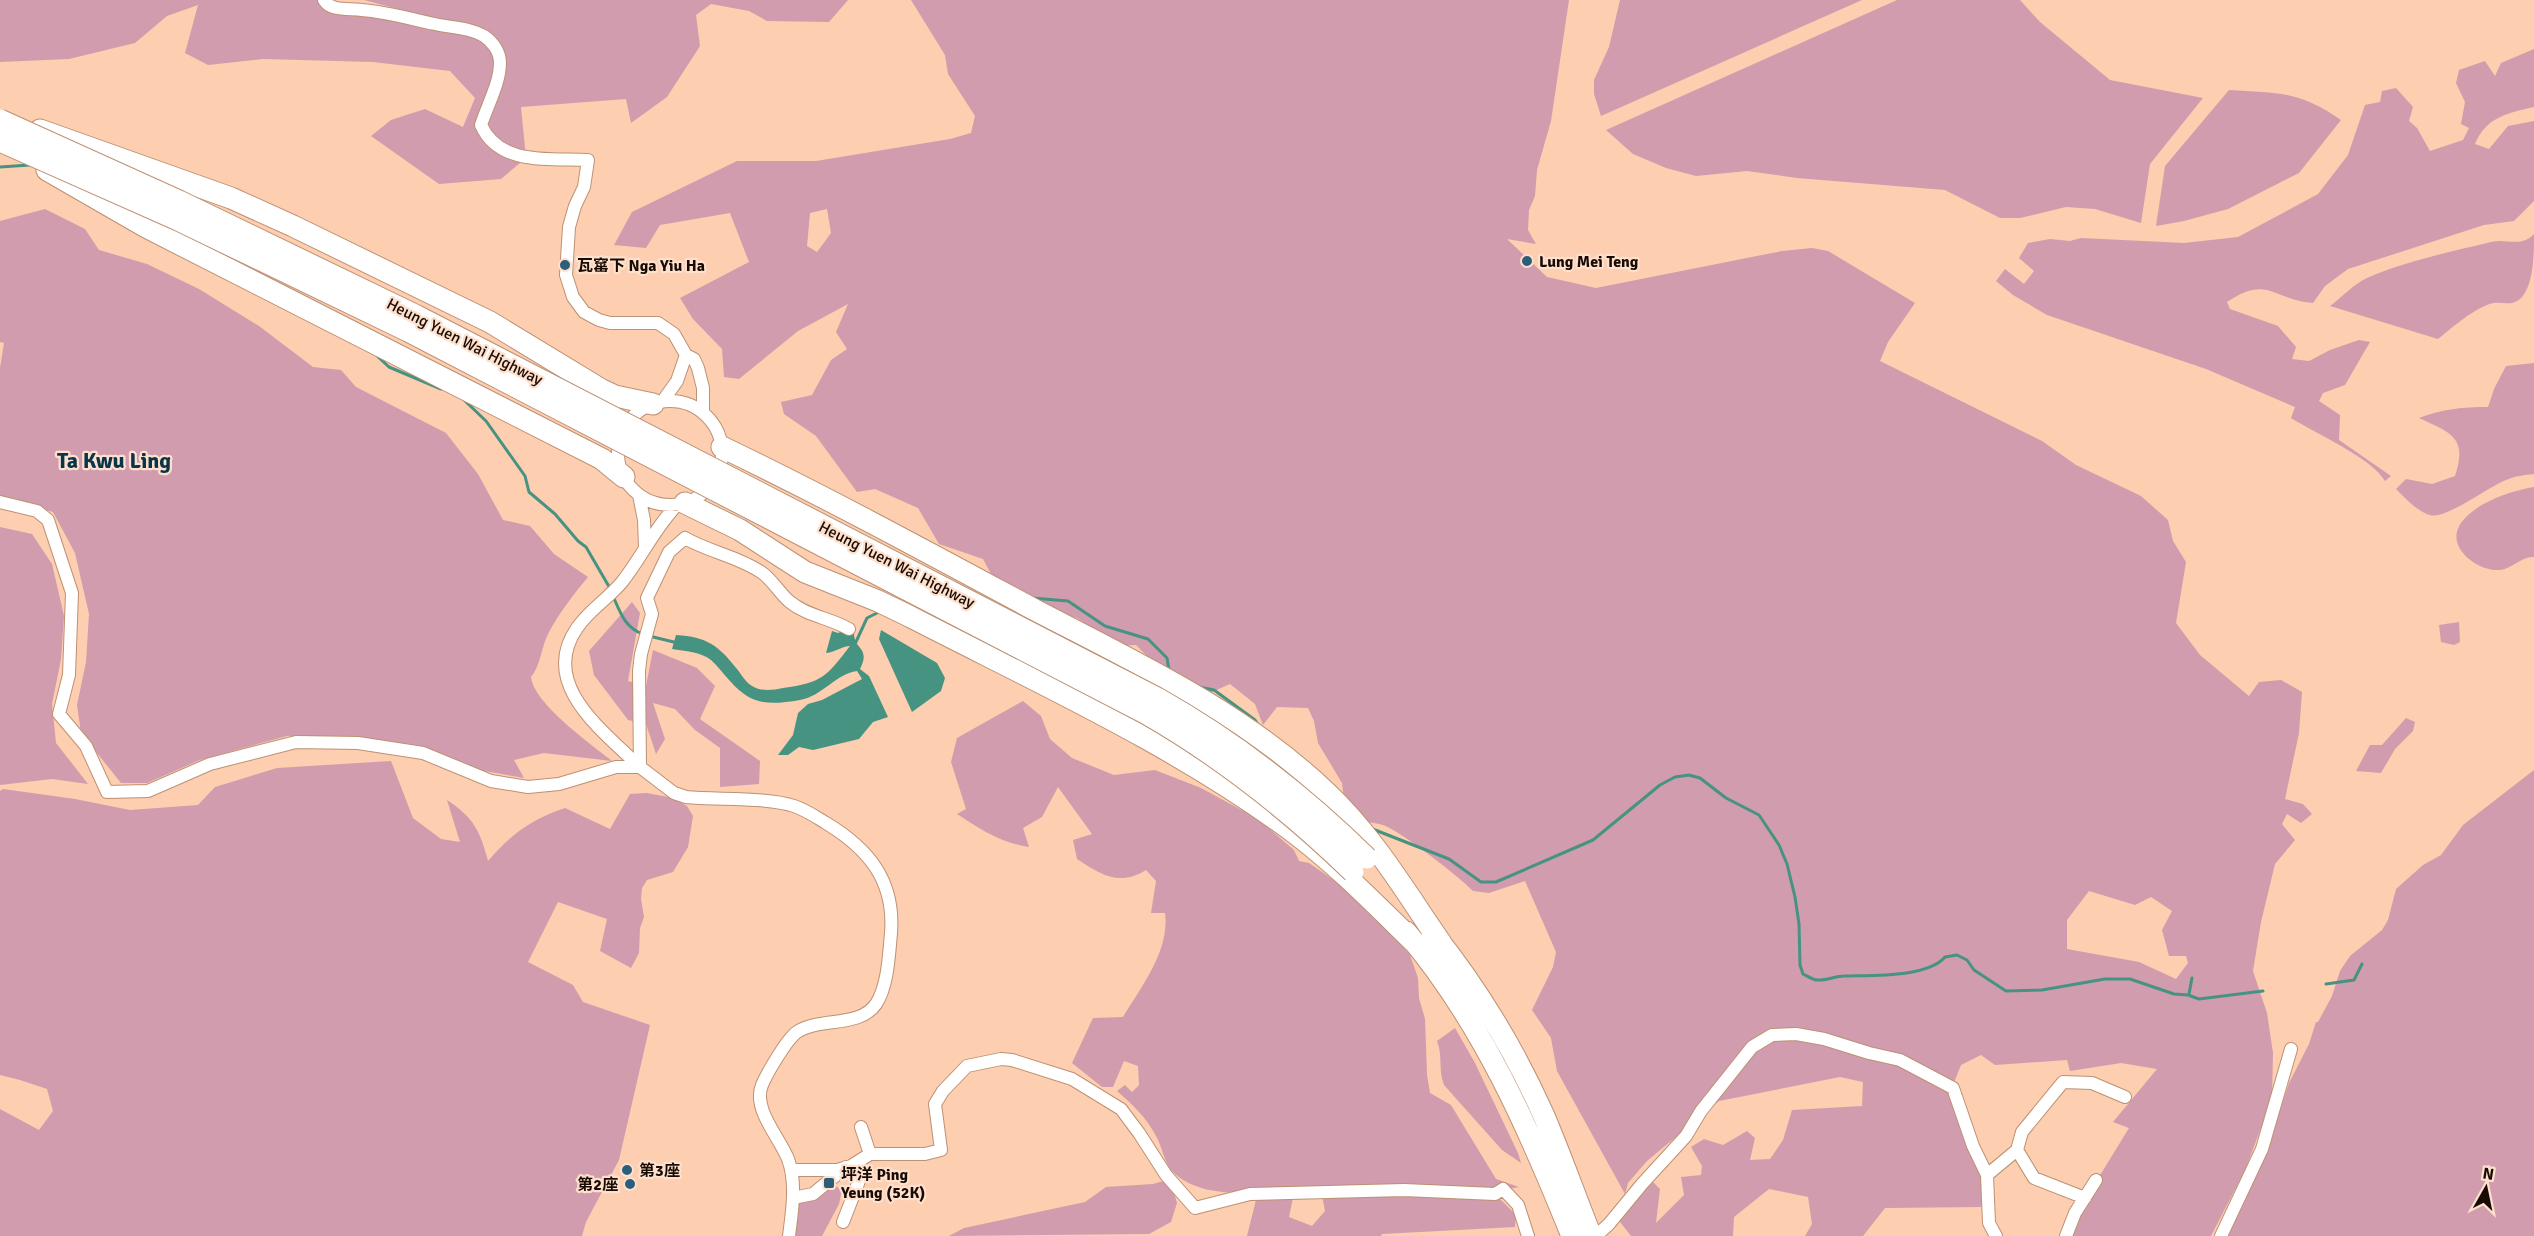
<svg xmlns="http://www.w3.org/2000/svg" width="2534" height="1236" font-family="Signika,'Noto Sans SC',sans-serif">
<style>
.green{fill:#d19cae;fill-rule:evenodd}
.water{fill:#469381}
.lines{fill:none;stroke-linecap:round;stroke-linejoin:round}
.stream{stroke:#469381;stroke-width:3}
.street-casing{stroke:#bd9173;stroke-width:14}
.highway-casing{stroke:#bd9173;stroke-width:23}
.street{stroke:#fff;stroke-width:12}
.highway{stroke:#fff;stroke-width:21}
.highway-bridge-casing{stroke:#bd9173;stroke-width:23;stroke-linecap:butt}
.highway-bridge{stroke:#fff;stroke-width:21}
.poi-dot{fill:#2b5e7b;stroke:#fde0cd;stroke-width:2}
.labels{text-anchor:middle;stroke-width:4.5;stroke-linejoin:round;paint-order:stroke}
.poi-label{font-size:16px;font-weight:bold;fill:#1a0b02;stroke:#fde0cd;text-anchor:start}
.street-label{font-size:16px;fill:#1a0b02;stroke:#fde0cd}
.district-label{font-size:22px;font-weight:bold;fill:#09354b;stroke:#fde0cd}
</style>
<rect width="100%" height="100%" fill="#fdceaf"/>
<!-- green -->
<path class="green" d="M0 0H317L323 6 417 14 364 0H848L829 22 767 21 749 11 711 4 696 15 700 46 667 97 631 123 626 99 521 107 526 158 501 179 439 184 371 136 391 120 425 109 463 127 475 98 450 71 373 62 263 59 208 65 185 53 198 5 167 16 135 43 69 59 0 62Z
M911 0H1569L1551 121 1537 170 1535 196 1529 210 1528 230 1536 244 1507 239 1547 277 1596 288 1782 251 1812 248 1828 251 1915 303 1888 342 1880 361 2042 441 2076 465 2141 496 2168 520 2173 541 2186 562 2176 623 2200 655 2249 696 2259 682 2281 680 2302 692 2299 733 2285 799 2303 804 2312 814 2301 823 2287 814 2282 824 2295 840 2275 864 2261 922 2253 971 2267 1013 2273 1053 2272 1098 2246 1168 2211 1236H2071L2072 1221 2129 1128 2113 1122 2157 1069 2121 1063 2070 1071 2067 1060 1995 1065 1981 1055 1961 1065 1949 1095 1985 1187 1981 1207 1885 1208 1863 1236H1805L1812 1224 1808 1197 1769 1189 1734 1217 1733 1236H1631L1617 1218 1652 1181 1660 1189 1656 1223 1684 1195 1681 1177 1701 1175 1702 1166 1691 1147 1704 1139 1723 1145 1747 1131 1755 1138 1750 1160 1770 1159 1783 1140 1792 1110 1862 1106 1863 1082 1840 1077 1719 1101 1647 1161 1628 1183 1625 1194 1557 1071 1551 1038 1532 1010 1553 967 1556 952 1525 881 1489 893 1473 891C1460 877 1399 830 1383 825 1370 821 1354 822 1341 821L1346 815 1342 783 1318 743 1314 721 1308 708 1277 707 1263 725 1255 704 1230 684 1205 695 1154 663 1136 645 1121 646 1077 618 1048 609 991 574 983 559 939 544 918 508 875 489 857 492 816 436 784 414 781 402 812 395 831 360 847 349 836 332 848 304 798 331 739 379 724 377 722 349 693 319 680 298 749 262 730 213 660 225 646 248 614 245 632 212 737 161H816L950 139 971 133 975 116 948 74 945 55ZM827 209 831 233 817 252 807 246 810 213ZM2089 891 2135 905 2151 897 2172 911 2162 930 2169 956H2186L2188 963 2176 979 2139 962 2067 949V920Z
M1620 0H1862L1601 116 1594 94V80L1609 47Z
M1897 0H2020L2040 22 2110 80 2203 98 2150 164 2141 223 2095 209 2066 207 2020 218H2000L1945 190 1797 178 1747 171 1696 176 1666 168 1633 154 1606 130Z
M2534 49V107C2508 113 2486 117 2475 144L2489 149 2508 126 2534 121V201L2514 221 2484 225 2348 269 2325 286 2313 303C2273 300 2268 274 2227 302L2230 309 2278 326 2296 347 2292 359 2309 361 2330 350 2359 340 2370 342 2345 385 2323 393 2319 401 2340 415 2339 440 2391 476 2385 481C2372 458 2315 433 2291 418L2295 407 2206 369 2047 315 2013 295 1996 281 2005 269 2024 284 2034 271 2019 258 2028 243 2050 239 2070 241 2081 238 2184 243 2238 237 2318 194 2348 155 2365 105 2380 102 2382 91 2396 88 2413 107 2409 121 2417 128 2430 151 2463 140 2469 128 2461 124 2465 102 2456 83 2459 70 2485 61 2495 76 2501 63Z
M2229 90C2279 93 2299 91 2341 120L2299 173 2228 209 2184 221 2156 226 2165 166Z
M45 209 85 229 99 250 147 264 199 289 259 326 313 367 341 370 356 387 446 433 478 474 503 520 530 526 554 554 588 577C573 595 559 613 548 634 541 648 541 665 531 677 534 704 591 744 612 761L544 753 514 760 524 778 479 770 424 747 355 737 287 736 200 760 147 783H121L81 733 77 705 86 662 89 614 75 553 53 512 0 497V368L4 343 0 342V221Z
M2534 234C2534 256 2534 298 2512 303 2506 304 2499 302 2493 303 2474 308 2453 327 2438 339L2330 306C2342 297 2354 284 2367 278 2406 261 2450 252 2491 242 2507 238 2521 248 2534 234Z
M2534 363V474C2525 475 2515 476 2506 480 2488 487 2445 520 2430 515 2418 512 2405 498 2396 489L2406 479 2432 484 2455 476C2468 437 2451 433 2419 418 2442 409 2463 407 2488 407L2494 389 2506 366Z
M2534 487V557C2521 556 2512 569 2500 570 2478 572 2444 547 2461 523 2475 503 2510 491 2534 487Z
M0 527 32 534 52 564 64 616 61 659 52 704 56 743 88 784 52 779 0 785Z
M632 602 640 613 628 681 646 686 653 650 697 668 715 686 700 719 760 761 759 784 720 787V748L695 730 675 709 653 703 665 739 656 754 646 724 628 720 594 675 589 651Z
M2459 622 2460 642 2454 645 2441 642 2439 625Z
M1023 701 1041 716 1050 739 1072 758 1114 775 1155 770 1201 788 1258 819 1294 850 1299 861 1309 863 1335 881 1381 922 1410 955 1418 978 1419 998 1425 1019 1427 1075 1430 1093 1451 1105 1496 1179 1519 1187 1497 1191 1471 1187H1337L1495 1194 1516 1215 1515 1227 1382 1234 1381 1236H1247L1258 1192C1228 1194 1193 1193 1171 1170 1164 1161 1162 1146 1156 1136 1146 1117 1133 1105 1117 1091L1125 1085 1132 1092 1139 1085 1138 1066 1124 1061 1113 1087H1102L1072 1063 1093 1018 1123 1017C1142 986 1170 950 1165 913H1151L1156 881 1146 870C1119 887 1100 874 1077 859L1073 840 1092 834 1058 787 1042 817 1023 828 1029 847C1001 843 980 829 957 814L966 809 951 762 957 738ZM1321 1190 1325 1211 1312 1226 1289 1217 1294 1193Z
M2406 718 2415 722 2413 731 2395 749 2381 773 2356 771 2370 745H2382Z
M391 761 413 818 441 839 460 842 447 800C474 818 480 831 488 861 511 834 532 819 565 808L610 829 630 794 647 793 673 798 687 806 693 816 688 847 673 872 647 880 642 888 641 899 644 917 640 928 639 953 631 968 600 951 607 919 558 902 528 962 573 985 583 1002 650 1025 619 1160 586 1222 582 1236H0V1109L39 1130 53 1111 47 1089 20 1080 0 1075V791L3 789 75 799 130 810 198 805 215 787 277 768Z
M2534 770V1236H2226L2264 1158 2289 1083 2309 1044 2316 1022H2318L2332 996 2340 971 2350 956 2382 930 2388 920 2396 889 2423 865 2441 855 2463 825Z
M1455 1028 1475 1063 1518 1153 1521 1163 1502 1150 1444 1085C1438 1070 1443 1056 1437 1041Z
M1170 1179 1177 1203 1171 1222 1149 1234 949 1236 964 1228 1085 1202 1106 1187 1153 1184Z
M834 1185 842 1190 839 1204 822 1236H794L799 1203 815 1199Z"/>
<!-- water -->
<path class="water" d="M848 629 854 633C854 650 871 647 860 669L869 676 888 717 873 722 859 739 813 750 799 747 788 755H778L793 735 798 713 808 704 822 700 862 679 857 671C835 674 823 696 800 700 769 705 752 706 730 681 724 675 718 666 711 660 701 652 685 651 672 649L676 635C707 637 718 645 737 669 741 674 746 683 752 686 762 692 773 690 783 688 822 683 827 676 850 646 842 646 836 652 826 653L832 631 838 633Z
M881 630 937 663 945 678 941 691 912 712 879 639Z"/>
<g class="lines">
<!-- stream -->
<path class="stream" d="M0 167 30 165
M376 355 389 367 441 389
M463 399 486 421 525 476 529 492 555 514 578 541 586 547 611 590
M613 596C620 612 625 628 643 634
M1032 598 1068 601 1105 626 1148 639 1167 658 1169 670
M649 636 678 643
M855 644 867 618 881 611
M1199 687 1214 690 1255 720 1258 725
M1370 828 1449 859 1481 882H1496L1593 840 1660 785 1675 777 1689 775 1700 778 1726 798 1759 815 1779 845 1787 864 1795 897 1799 924 1800 965 1803 974C1807 976 1812 979 1816 980 1825 981 1836 976 1844 976 1871 975 1927 978 1945 957L1957 955 1967 960 1974 970 2006 991 2042 990 2105 979H2130L2174 994 2188 995 2199 999 2263 991
M2326 984 2354 980 2362 964
M2189 994 2192 978"/>
<defs>
<path id="street" d="M324 0C331 12 350 8 362 10 387 12 411 19 435 24 452 28 468 27 484 36 493 42 500 52 500 63 500 83 487 106 481 125 499 166 550 158 588 160L584 187 575 206 569 227 566 275 573 297 584 312 599 320 610 323H658L674 334 686 355 694 359 698 368 703 388V413
M618 453a52 52 0 1 1 104 0a52 52 0 1 1-104 0Z
M662 402 677 381 686 355
M639 495 644 520 645 548
M0 502 37 511 48 520 72 593 69 675 59 714 86 746 107 792 148 791 210 764 296 742 358 743 423 753 491 781 528 787 559 784 616 767H640L674 793 686 797C716 800 768 797 794 806 806 810 816 817 826 823 869 849 895 881 891 933 889 954 888 986 876 1004 860 1028 819 1017 797 1032 787 1039 767 1073 762 1085 752 1109 780 1138 788 1159 797 1183 792 1212 789 1236
M640 767 639 671 641 654 652 614 647 598 669 552 685 538C709 552 737 556 761 572 772 579 779 593 790 602 807 616 830 618 849 629
M640 767C603 731 538 684 577 628 589 610 608 599 622 582 642 557 655 527 678 504
M861 1127 870 1154
M2017 1150 2034 1178 2085 1198
M791 1170H837L851 1166 870 1154H925L941 1150 935 1104 943 1091 967 1066 1001 1059 1012 1060 1072 1079 1121 1109 1139 1133 1166 1175 1195 1208 1250 1194 1404 1190 1495 1194 1503 1189 1518 1205 1528 1236
M1987 1175 2017 1150 2022 1132 2063 1082 2092 1083 2125 1097
M793 1198 813 1194 846 1167 859 1181 843 1222
M1596 1236 1609 1224 1642 1184 1686 1136 1701 1111 1752 1047 1772 1035 1796 1034 1824 1039 1869 1053 1900 1060 1953 1088 1973 1146 1987 1175 1989 1223 1996 1236
M2066 1236 2075 1213 2096 1180
M2221 1236 2262 1149 2291 1049"/>
<path id="highway" d="M40 130 231 198 293 226 490 322 602 390 615 396 653 404
M47 170 146 227 602 459 624 477
M722 447C828 498 931 554 1035 610 1137 663 1242 712 1326 792 1372 835 1405 891 1441 943
M685 503 740 530 805 572 878 601 911 617C1041 684 1178 746 1296 834 1338 866 1376 905 1414 942
M1406 932C1482 1021 1529 1129 1572 1236
M1432 932C1477 988 1515 1051 1544 1116 1561 1156 1575 1196 1591 1236"/>
</defs>
<!-- street casing -->
<use href="#street" class="street-casing"/>
<!-- highway casing -->
<use href="#highway" class="highway-casing"/>
<!-- street -->
<use href="#street" class="street"/>
<!-- highway -->
<use href="#highway" class="highway"/>
<defs>
<path id="highway-bridge" d="M0 120 179 201 417 316 1157 698C1235 742 1303 795 1367 858
M0 141 178 220 408 331 1145 713C1222 757 1290 811 1353 872"/>
</defs>
<!-- highway-bridge casing -->
<use href="#highway-bridge" class="highway-bridge-casing"/>
<!-- highway-bridge -->
<use href="#highway-bridge" class="highway-bridge"/>
</g>
<!-- markers -->
<g class="poi-dot">
<circle cx="1527" cy="261" r="6"/>
<circle cx="565" cy="265" r="6"/>
<circle cx="627" cy="1170" r="6"/>
<rect x="823" y="1177" width="12" height="12" rx="3"/>
<circle cx="630" cy="1184" r="6"/>
</g>
<g class="labels">
<!-- poi labels -->
<g class="poi-label">
<text x="1539" y="267">Lung Mei Teng</text>
<text x="577" y="271">瓦窰下 Nga Yiu Ha</text>
<text x="639" y="1176">第3座</text>
<text x="841" y="1180">坪洋 Ping<tspan x="841" dy="18">Yeung (52K)</tspan></text>
<text x="618" y="1190" text-anchor="end">第2座</text>
</g>
<!-- street labels -->
<g class="street-label">
<text transform="translate(465 341) rotate(27)" y="6">Heung Yuen Wai Highway</text>
<text transform="translate(897 564) rotate(27)" y="6">Heung Yuen Wai Highway</text>
</g>
<!-- district labels -->
<g class="district-label">
<text x="114" y="468">Ta Kwu Ling</text>
</g>
</g>
<!-- north arrow -->
<g transform="translate(2486 1188) rotate(9)" stroke="#fde0cd" stroke-width="4.5" paint-order="stroke">
<path d="M0-4.5L10 22L0 15L-10 22Z" fill="#1a0b02"/>
<text y="-9" font-size="16" font-weight="bold" text-anchor="middle" fill="#1a0b02">N</text>
</g>
</svg>
